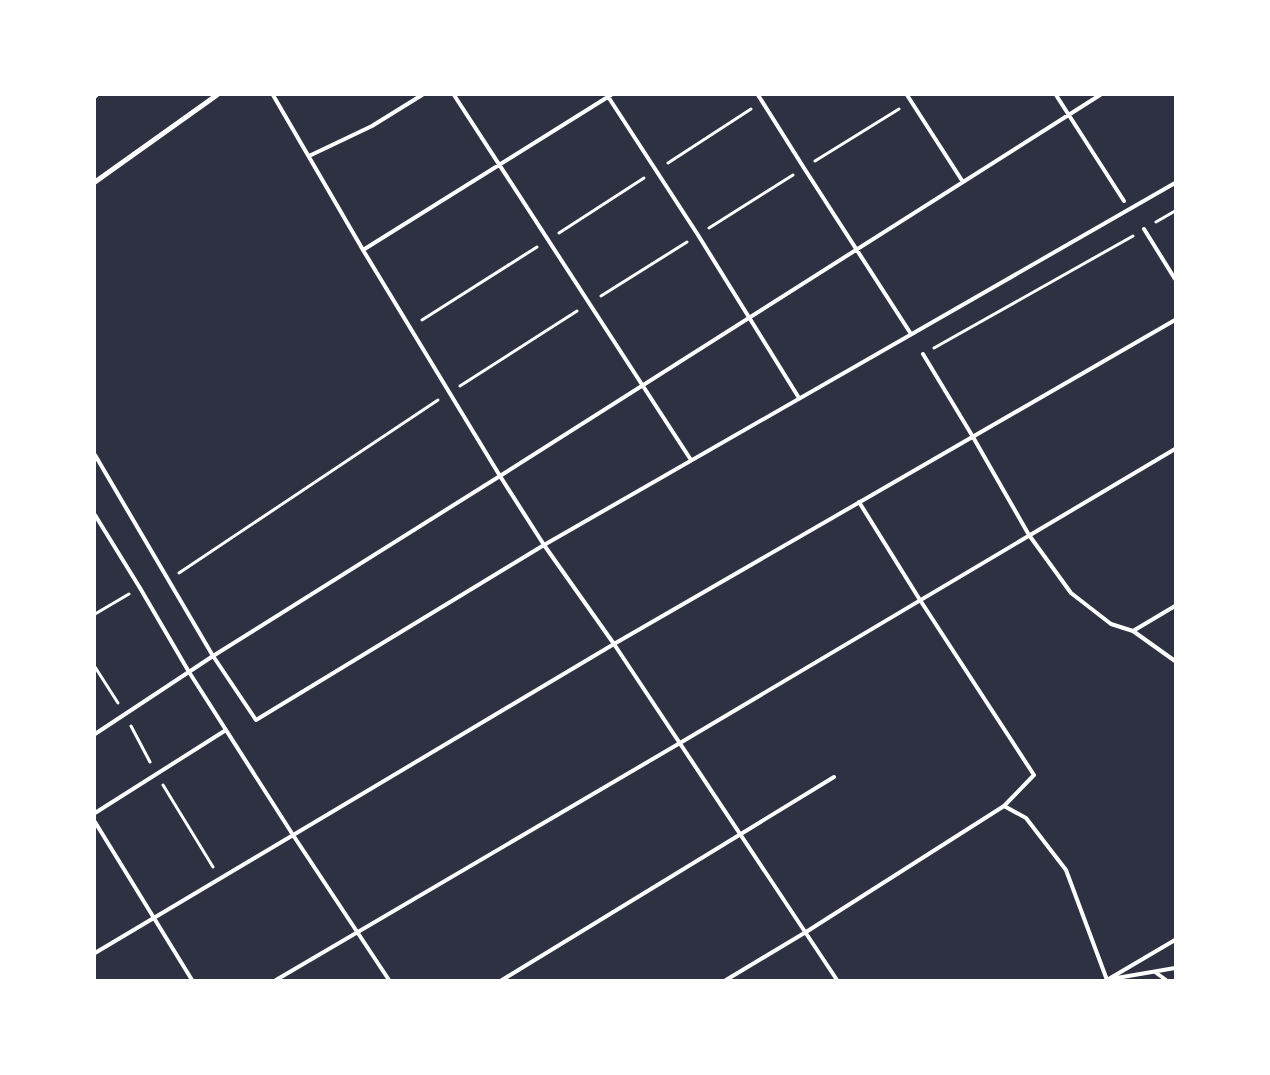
<svg xmlns="http://www.w3.org/2000/svg" width="1270" height="1075" font-family="'PT Sans Narrow',sans-serif">
<style>
.lines{fill:none;stroke-linecap:round;stroke-linejoin:round}
.path{stroke:#fff;stroke-width:3}
.service{stroke:#fff;stroke-width:4}
.minor{stroke:#fff;stroke-width:5}
</style>
<rect width="100%" height="100%" fill="#2d3142"/>
<g class="lines">
<!-- path -->
<path class="path" d="M815 161 899 109
M668 163 751 109
M1156 222 1175 211
M709 228 793 175
M559 233 644 178
M601 296 687 242
M422 320 537 247
M934 348 1133 236
M460 386 577 311
M179 573 438 400
M95 614 129 594
M95 667 118 703
M131 726 150 762
M163 785 213 867"/>
<!-- service -->
<path class="service" d="M273 95 363 250 500 476 544 545 614 644 837 980
M454 95 691 460
M607 95 698 235 799 398
M758 95 804 168 911 334
M907 95 963 182
M1056 95 1124 201
M309 156 372 126 422 95
M1144 229 1175 279
M363 250 611 95
M923 354 973 437 1029 535 1071 593 1111 624 1133 631 1175 661
M95 455 213 656 256 720 544 545 1175 183
M859 502 920 600 1034 775 1004 806
M95 515 140 588 189 672 293 835 389 980
M1133 631 1175 606
M95 734 213 656 500 476 1100 95
M95 813 226 730
M95 822 192 980
M95 953 614 644 1175 320
M1155 972 1166 980
M1111 979 1175 968
M276 980 680 743 1175 449
M502 980 834 777
M726 980 806 932 1004 806 1026 818 1066 870 1107 980 1175 940"/>
<!-- minor -->
<path class="minor" d="M95 96 96 95
M95 182 217 95"/>
</g>
<!-- border -->
<rect width="1270" height="1075" fill="none" stroke="#ffffff" stroke-width="192"/>
</svg>
